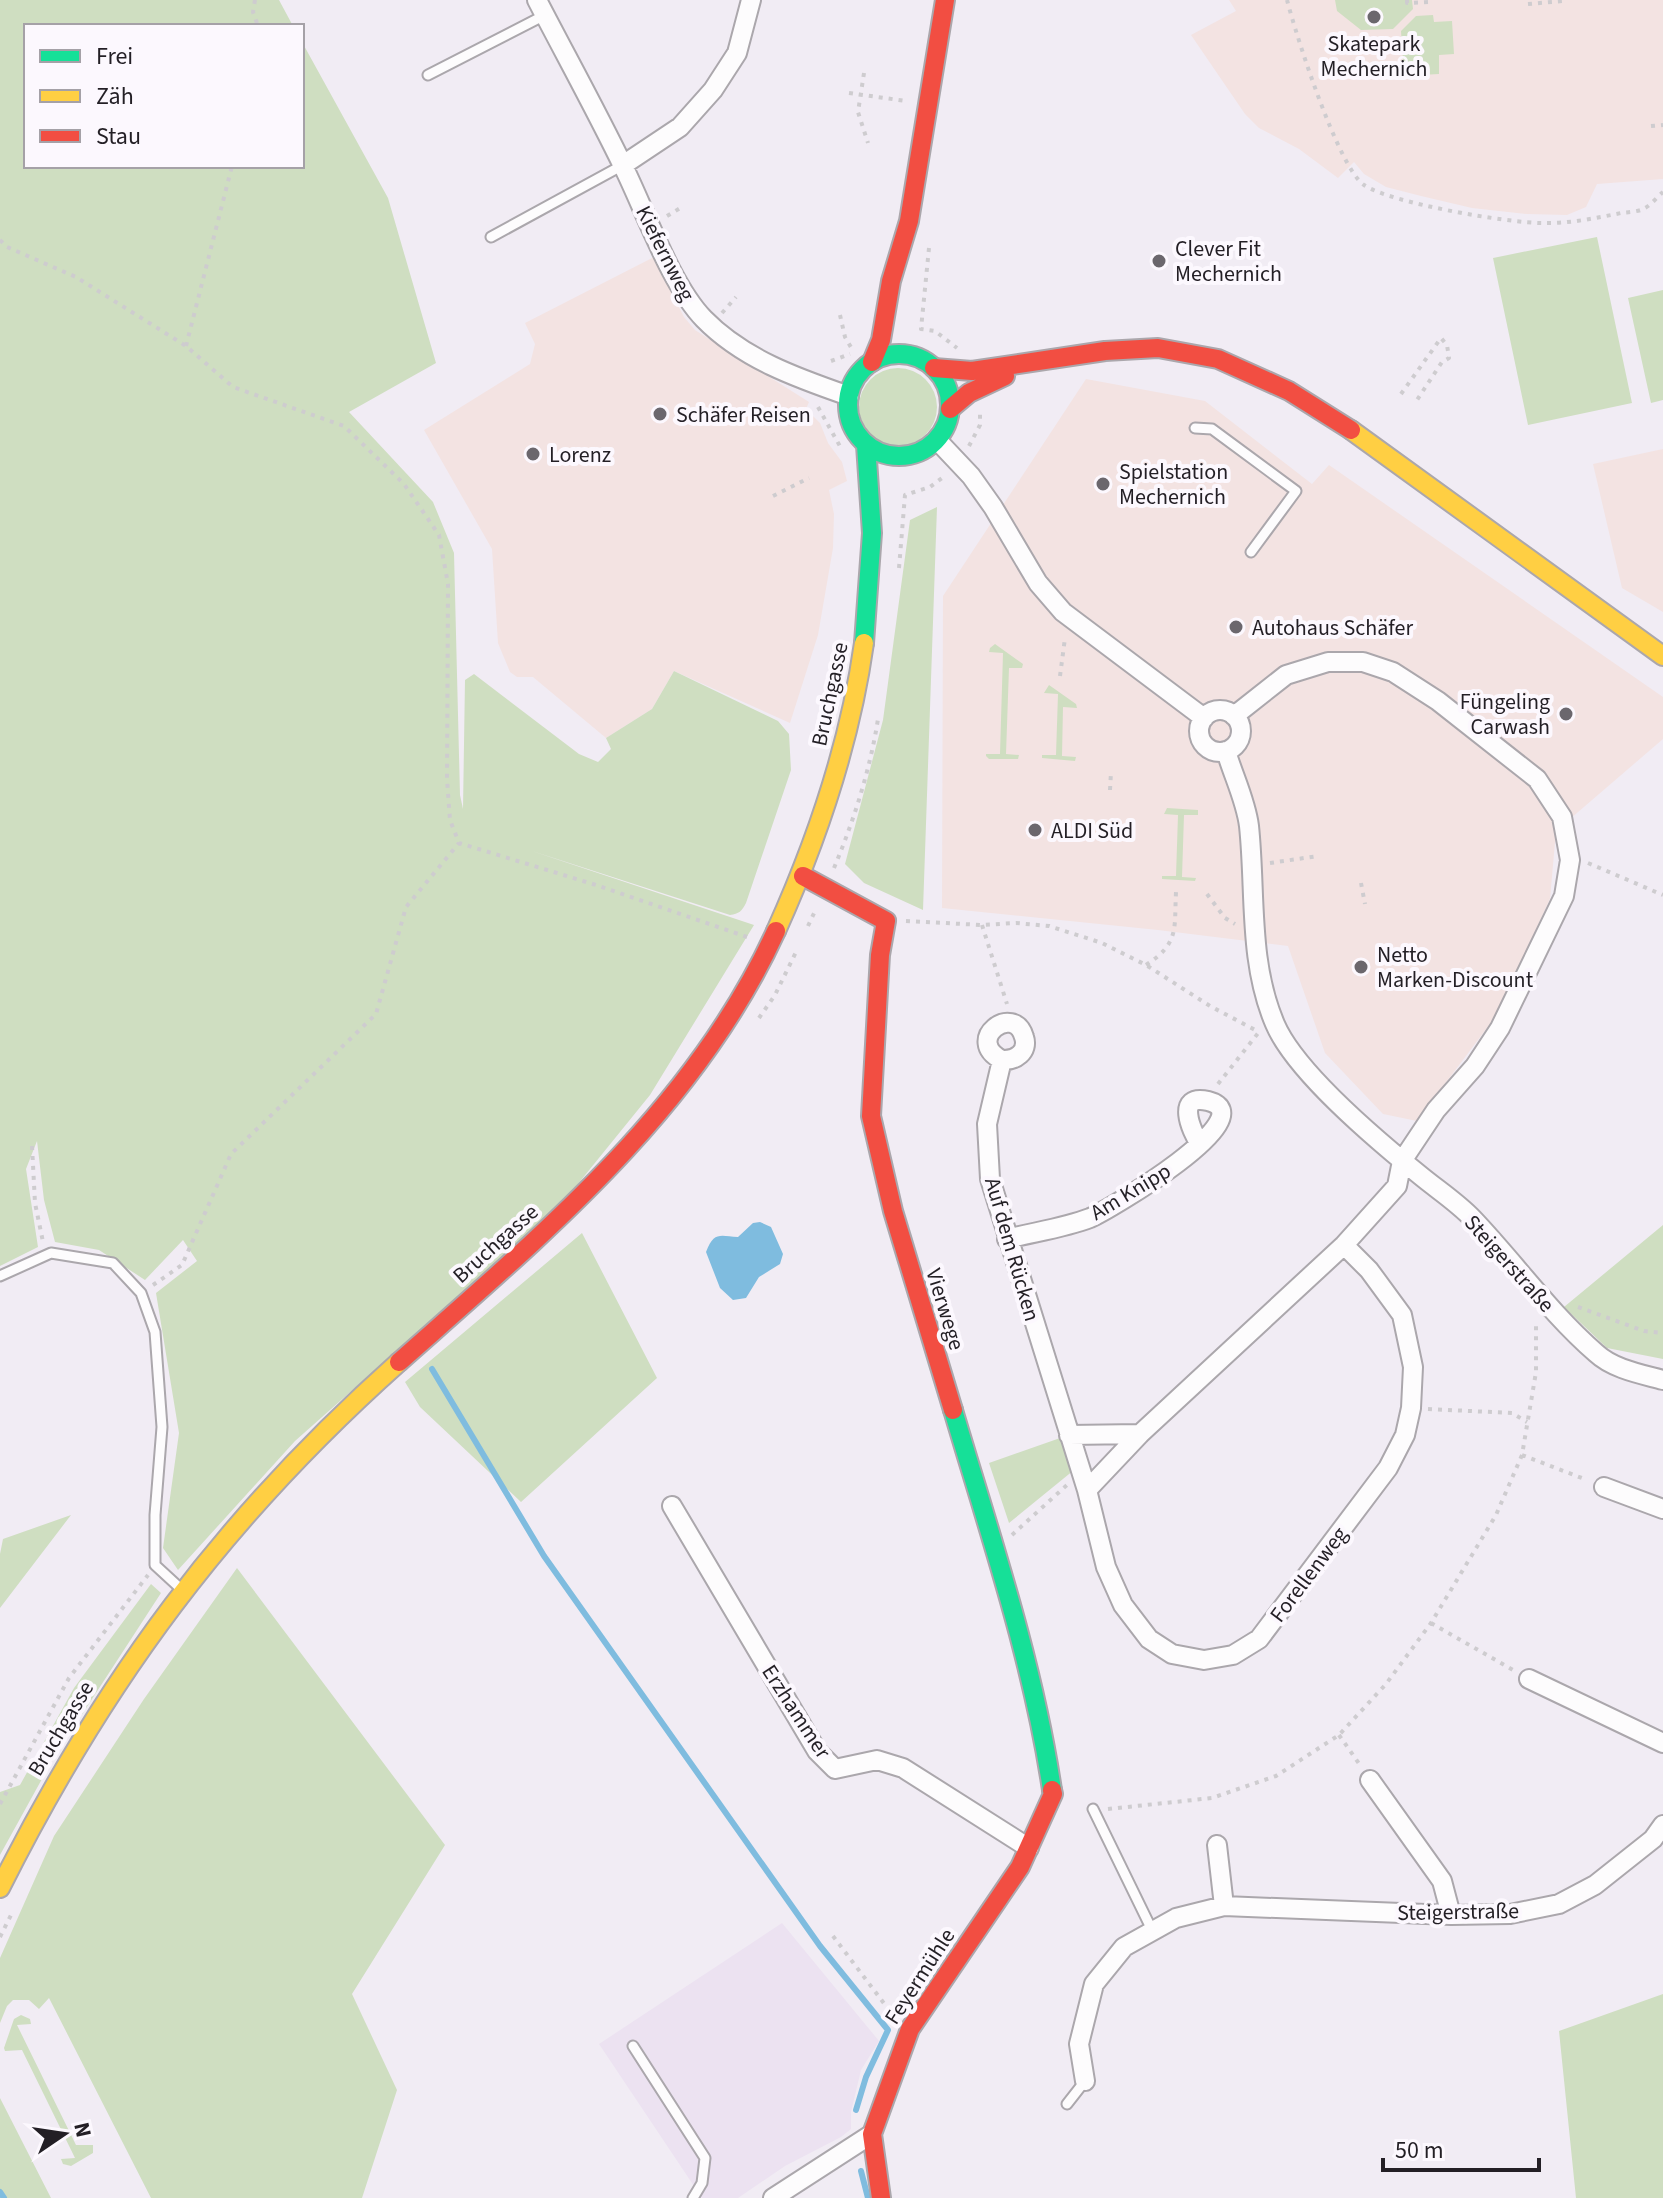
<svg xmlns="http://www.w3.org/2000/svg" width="1663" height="2198" font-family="'Source Sans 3',sans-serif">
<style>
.commercial{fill:#f3e3e2}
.built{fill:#ece2f1}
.green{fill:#cfdec1}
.water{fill:#7fbcdf}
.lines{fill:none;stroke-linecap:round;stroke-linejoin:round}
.stream{stroke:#7fbcdf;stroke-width:6}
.lane-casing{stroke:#aba7ac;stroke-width:13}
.street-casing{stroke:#aba7ac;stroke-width:22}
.fast-casing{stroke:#aba7ac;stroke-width:22}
.slow-casing{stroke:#aba7ac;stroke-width:22}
.jam-casing{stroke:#aba7ac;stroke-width:22}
.path{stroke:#cecccf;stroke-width:4;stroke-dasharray:4 6;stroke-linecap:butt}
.lane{stroke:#fdfcfd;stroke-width:9}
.street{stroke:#fdfcfd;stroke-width:18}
.fast{stroke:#16e098;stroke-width:18}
.slow{stroke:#ffcf43;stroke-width:18}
.jam{stroke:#f24e42;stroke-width:18}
.poi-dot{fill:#6b676d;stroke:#fcf8fe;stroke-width:3}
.labels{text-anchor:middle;stroke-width:8;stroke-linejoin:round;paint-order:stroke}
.poi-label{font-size:22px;fill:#231f25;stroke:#fcf8fe;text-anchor:start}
.street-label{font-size:22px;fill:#231f25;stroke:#fcf8fe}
</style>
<rect width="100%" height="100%" fill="#f1ecf4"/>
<!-- commercial -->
<path class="commercial" d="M1229 0H1663V179L1597 184 1586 207 1567 215 1527 214 1472 208 1421 196 1386 187 1364 174 1354 162 1338 178 1299 149 1259 128 1245 114 1191 35 1236 11Z
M654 257 684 317 695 330 809 402 806 409 820 423 828 443 842 462 847 481 829 490 834 514 833 548 818 635 790 723 674 671 652 709 606 738 533 677H517L510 672 498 643 492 549 424 430 530 364 535 344 525 323Z
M1086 379 1205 401 1312 484 1329 465 1663 697V739L1556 831 1550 899 1496 1016 1417 1121 1383 1114 1325 1053 1288 946 1158 930 942 908 943 596Z
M1663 449V612L1622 588 1593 464Z"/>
<!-- built -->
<path class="built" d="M782 1923 879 2041 861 2070 851 2112V2129L841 2137 785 2166 738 2198H702L599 2044Z"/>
<!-- green -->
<path class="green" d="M0 0H279L293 26H26V166H302V42L388 198 436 363 349 412 433 502 454 553 460 795 463 809 465 680 474 674 579 754 598 762 611 749 606 738 652 709 674 671 778 721 789 734 791 770 746 903C742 911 739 914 730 915L532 851 754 925 650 1095 560 1206 295 1441 178 1570 163 1548 179 1433 156 1293 197 1261 183 1240 145 1280 99 1250 55 1242 44 1200 37 1141 26 1169 38 1247 0 1266Z
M1335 0H1412L1413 9 1393 29 1361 30 1337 11Z
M1433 15 1434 22 1452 21 1454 54 1439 55V74L1404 76 1401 31 1416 16Z
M1597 237 1632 403 1528 425 1493 258Z
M1663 290V400L1651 403 1628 298Z
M859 407a39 39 0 1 1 78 0a39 39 0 1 1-78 0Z
M937 507 923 910 864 883 845 864 883 720 910 520Z
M995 644 1023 664 1022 668H1009L1006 754 1019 755 1018 759H989L986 756V754H1000L1003 653 989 652 990 648Z
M1049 685 1076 704 1077 708 1063 707 1062 756 1076 757 1075 761 1042 758V755H1056L1058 694 1044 693Z
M1167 808 1198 810V815H1184L1182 877 1196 878 1195 881 1162 879V876H1176L1178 815 1164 814Z
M1663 1225V1359L1607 1348 1564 1307Z
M582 1233 657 1378 521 1502 420 1407 405 1382Z
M1063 1437 1074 1470 1009 1523 989 1463Z
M71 1515 0 1608V1554L3 1539Z
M237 1568 445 1845 352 1994 397 2090 362 2198H151L49 1998 39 2009 29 2000H13L7 2006 0 2023V1958L54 1836 144 1699Z
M151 1584 161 1593 53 1759 0 1855V1792L20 1785 74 1688Z
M1663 1994V2198H1576L1559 2031Z
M21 2015 30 2019 31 2024 17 2025 76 2145H93V2153L71 2166 63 2164 61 2159 75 2158 22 2050 5 2051 4 2048 14 2019Z
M0 2098 51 2198H0Z"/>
<!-- water -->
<path class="water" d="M760 1222 771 1227 783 1254 780 1264 759 1277 746 1298 733 1300 720 1288 706 1252C714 1231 720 1236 738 1237L753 1223Z"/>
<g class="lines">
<!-- stream -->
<path class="stream" d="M432 1369 544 1556 820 1946 888 2030 866 2077 856 2110
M861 2171 868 2198
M0 2192 4 2198"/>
<defs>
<path id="lane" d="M428 75 545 15
M491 237 623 165
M1195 428 1212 429 1296 491 1251 552
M0 1276 51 1253 113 1263 141 1293 155 1332 162 1427 155 1515V1565L180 1588
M1093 1809 1152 1930
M633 2046 705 2158 702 2183 693 2198
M1067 2104 1085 2081"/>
<path id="street" d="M537 0C566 56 597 112 624 168 646 213 671 285 704 319 743 359 797 378 849 396
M623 165 680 127 713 90 737 53 751 0
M937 440 971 476 993 507 1038 583 1063 612 1204 718
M1199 731a21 21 0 1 1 42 0a21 21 0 1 1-42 0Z
M1226 751C1233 775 1246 801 1249 826 1256 892 1248 961 1275 1024 1296 1073 1379 1142 1421 1176 1438 1190 1458 1203 1473 1219 1515 1263 1550 1313 1596 1353 1613 1369 1641 1374 1663 1380
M1002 1060C963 1040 1014 1002 1024 1037 1029 1052 1015 1061 1002 1060L987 1124 990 1179 1087 1490 1106 1567 1123 1605 1149 1639 1172 1654 1204 1660 1233 1655 1259 1639 1388 1468 1405 1435 1411 1408 1413 1367 1402 1315 1369 1270 1344 1245
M1007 1239C1034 1232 1064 1228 1090 1218 1107 1211 1268 1116 1208 1101 1175 1093 1191 1131 1200 1144
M1069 1435 1140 1434
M1604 1487 1663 1509
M1087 1490 1140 1434 1344 1245 1397 1186 1402 1161 1436 1110 1475 1066 1500 1028 1564 896 1570 860 1562 817 1537 779 1438 701 1393 672 1363 662H1328L1286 675 1234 716
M672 1506 817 1751 835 1769 877 1760 903 1768 1029 1848
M1529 1679 1663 1743
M1370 1780 1442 1881 1451 1915
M1217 1845 1224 1906
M1085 2081 1079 2044 1094 1984 1124 1947 1176 1918 1224 1906 1451 1915 1510 1914 1559 1904 1595 1885 1653 1839 1663 1825
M773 2198 872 2134"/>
<path id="fast" d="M848 405a51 51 0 1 1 102 0a51 51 0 1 1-102 0Z
M864 643 872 533 866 445
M953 1410C990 1535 1033 1661 1052 1790"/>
<path id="slow" d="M1351 430 1663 656
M776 931C818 838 850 743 864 643
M0 1888C105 1679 224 1518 399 1362"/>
<path id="jam" d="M872 362 881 340 891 281 909 221 945 0
M934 368 972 371 1105 351 1158 348 1218 359 1289 391 1351 430
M950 409 969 393 1005 376
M803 876 886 921 880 955 871 1116 893 1211 953 1410
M399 1362C542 1235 695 1109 776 931
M881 2198 872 2134 910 2029 1020 1867 1053 1794 1052 1790"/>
</defs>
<!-- lane casing -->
<use href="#lane" class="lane-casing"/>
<!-- street casing -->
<use href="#street" class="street-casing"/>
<!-- fast casing -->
<use href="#fast" class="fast-casing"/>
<!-- slow casing -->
<use href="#slow" class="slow-casing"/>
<!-- jam casing -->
<use href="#jam" class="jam-casing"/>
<!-- path -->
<path class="path" d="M255 0 253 12 258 26
M1287 0C1296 35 1338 167 1364 185 1390 203 1508 223 1542 223 1568 224 1596 218 1621 213 1628 212 1639 212 1645 208 1651 205 1658 196 1663 192
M1407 0V3L1430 2
M1528 4 1563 1
M864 73 858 112 868 143
M849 93 906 101
M1651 126 1663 125
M667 216 682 207
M0 240 7 247 76 277 186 346 233 387 344 426 404 484 439 535 448 584 447 779 450 820 459 843 596 885 747 937
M929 248 921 329 935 331 957 348
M722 313 736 297
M840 315 845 337 852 349
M186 346 232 166
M831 361 850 354
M1401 394 1441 338 1447 345 1449 358 1442 362 1415 403
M818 407 841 448
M969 446 980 425V413
M773 496 809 478
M899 568 905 495 930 487 946 475
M1060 676 1065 638
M1110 790 1111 772
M1270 863 1318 856
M1588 863 1663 895
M834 868C854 820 870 770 878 719
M1361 883 1365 904
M1207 894 1225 918 1235 924
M906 921 982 925 1016 923 1049 926 1102 943 1146 965 1210 1006 1259 1032
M982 925 1007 1004
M808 926 816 909
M1146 965C1180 943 1174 928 1176 892
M759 1018 775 995 796 952
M1218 1084 1259 1032
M32 1146 35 1203 43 1242
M153 1285 182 1265 231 1154 376 1014 406 907 459 843
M1578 1307 1644 1331 1663 1333
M1428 1409 1512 1413 1527 1422
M1522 1455 1587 1480
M1012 1535 1068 1484
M1431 1623 1513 1670
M1339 1735 1360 1765
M0 1804 69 1678 148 1575
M1108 1809 1212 1798 1276 1776 1339 1735 1386 1684 1431 1623 1496 1515 1522 1455 1536 1372V1321
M833 1936 892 2014
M0 1937 13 1911"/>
<!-- lane -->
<use href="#lane" class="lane"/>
<!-- street -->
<use href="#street" class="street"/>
<!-- fast -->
<use href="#fast" class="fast"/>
<!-- slow -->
<use href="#slow" class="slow"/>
<!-- jam -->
<use href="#jam" class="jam"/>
</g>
<!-- markers -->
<g class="poi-dot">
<circle cx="1374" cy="17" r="8"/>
<circle cx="1159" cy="261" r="8"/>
<circle cx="660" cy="414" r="8"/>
<circle cx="533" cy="454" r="8"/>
<circle cx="1103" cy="484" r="8"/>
<circle cx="1236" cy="627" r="8"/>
<circle cx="1566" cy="714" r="8"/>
<circle cx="1035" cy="830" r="8"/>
<circle cx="1361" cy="967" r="8"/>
</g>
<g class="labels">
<!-- poi labels -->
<g class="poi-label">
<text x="1374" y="51" text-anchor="middle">Skatepark<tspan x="1374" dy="25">Mechernich</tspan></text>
<text x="1175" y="256">Clever Fit<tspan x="1175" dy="25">Mechernich</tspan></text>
<text x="676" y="422">Schäfer Reisen</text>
<text x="549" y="462">Lorenz</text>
<text x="1119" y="479">Spielstation<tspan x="1119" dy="25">Mechernich</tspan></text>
<text x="1252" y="635">Autohaus Schäfer</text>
<text x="1550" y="709" text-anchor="end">Füngeling<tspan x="1550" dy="25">Carwash</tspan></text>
<text x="1051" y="838">ALDI Süd</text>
<text x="1377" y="962">Netto<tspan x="1377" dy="25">Marken-Discount</tspan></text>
</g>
<!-- street labels -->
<g class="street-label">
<text transform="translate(666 253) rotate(63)" y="8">Kiefernweg</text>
<text transform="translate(829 694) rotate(-78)" y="8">Bruchgasse</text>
<text transform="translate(1130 1191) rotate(-31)" y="8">Am Knipp</text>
<text transform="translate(495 1243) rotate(-42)" y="8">Bruchgasse</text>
<text transform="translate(1013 1249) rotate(74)" y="8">Auf dem Rücken</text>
<text transform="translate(1510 1263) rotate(48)" y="8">Steigerstraße</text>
<text transform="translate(946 1309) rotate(73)" y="8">Vierwege</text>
<text transform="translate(1308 1574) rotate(-53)" y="8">Forellenweg</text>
<text transform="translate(797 1711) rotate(57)" y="8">Erzhammer</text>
<text transform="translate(60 1728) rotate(-59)" y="8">Bruchgasse</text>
<text transform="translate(1458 1911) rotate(-1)" y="8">Steigerstraße</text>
<text transform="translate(919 1976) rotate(-57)" y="8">Feyermühle</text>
</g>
</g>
<!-- legend -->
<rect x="24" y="24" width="280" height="144" fill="#fcf8fe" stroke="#a5a1a7" stroke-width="2"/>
<rect x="40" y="50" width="40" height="12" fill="#16e098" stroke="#a5a1a7" stroke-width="2"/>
<text x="96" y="64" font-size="24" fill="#231f25">Frei</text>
<rect x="40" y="90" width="40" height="12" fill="#ffcf43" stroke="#a5a1a7" stroke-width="2"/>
<text x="96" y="104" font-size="24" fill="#231f25">Zäh</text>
<rect x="40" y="130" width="40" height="12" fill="#f24e42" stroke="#a5a1a7" stroke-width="2"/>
<text x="96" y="144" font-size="24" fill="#231f25">Stau</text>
<!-- north arrow -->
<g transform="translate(64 2134) rotate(77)" stroke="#fcf8fe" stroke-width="6" paint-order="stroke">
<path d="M0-6L14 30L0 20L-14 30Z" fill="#231f25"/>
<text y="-12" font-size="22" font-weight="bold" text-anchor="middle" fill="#231f25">N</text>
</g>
<!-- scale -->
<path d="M1383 2158v12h156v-12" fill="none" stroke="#231f25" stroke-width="4"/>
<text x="1395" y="2158" font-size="24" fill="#231f25" stroke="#fcf8fe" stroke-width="6" paint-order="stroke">50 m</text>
</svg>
